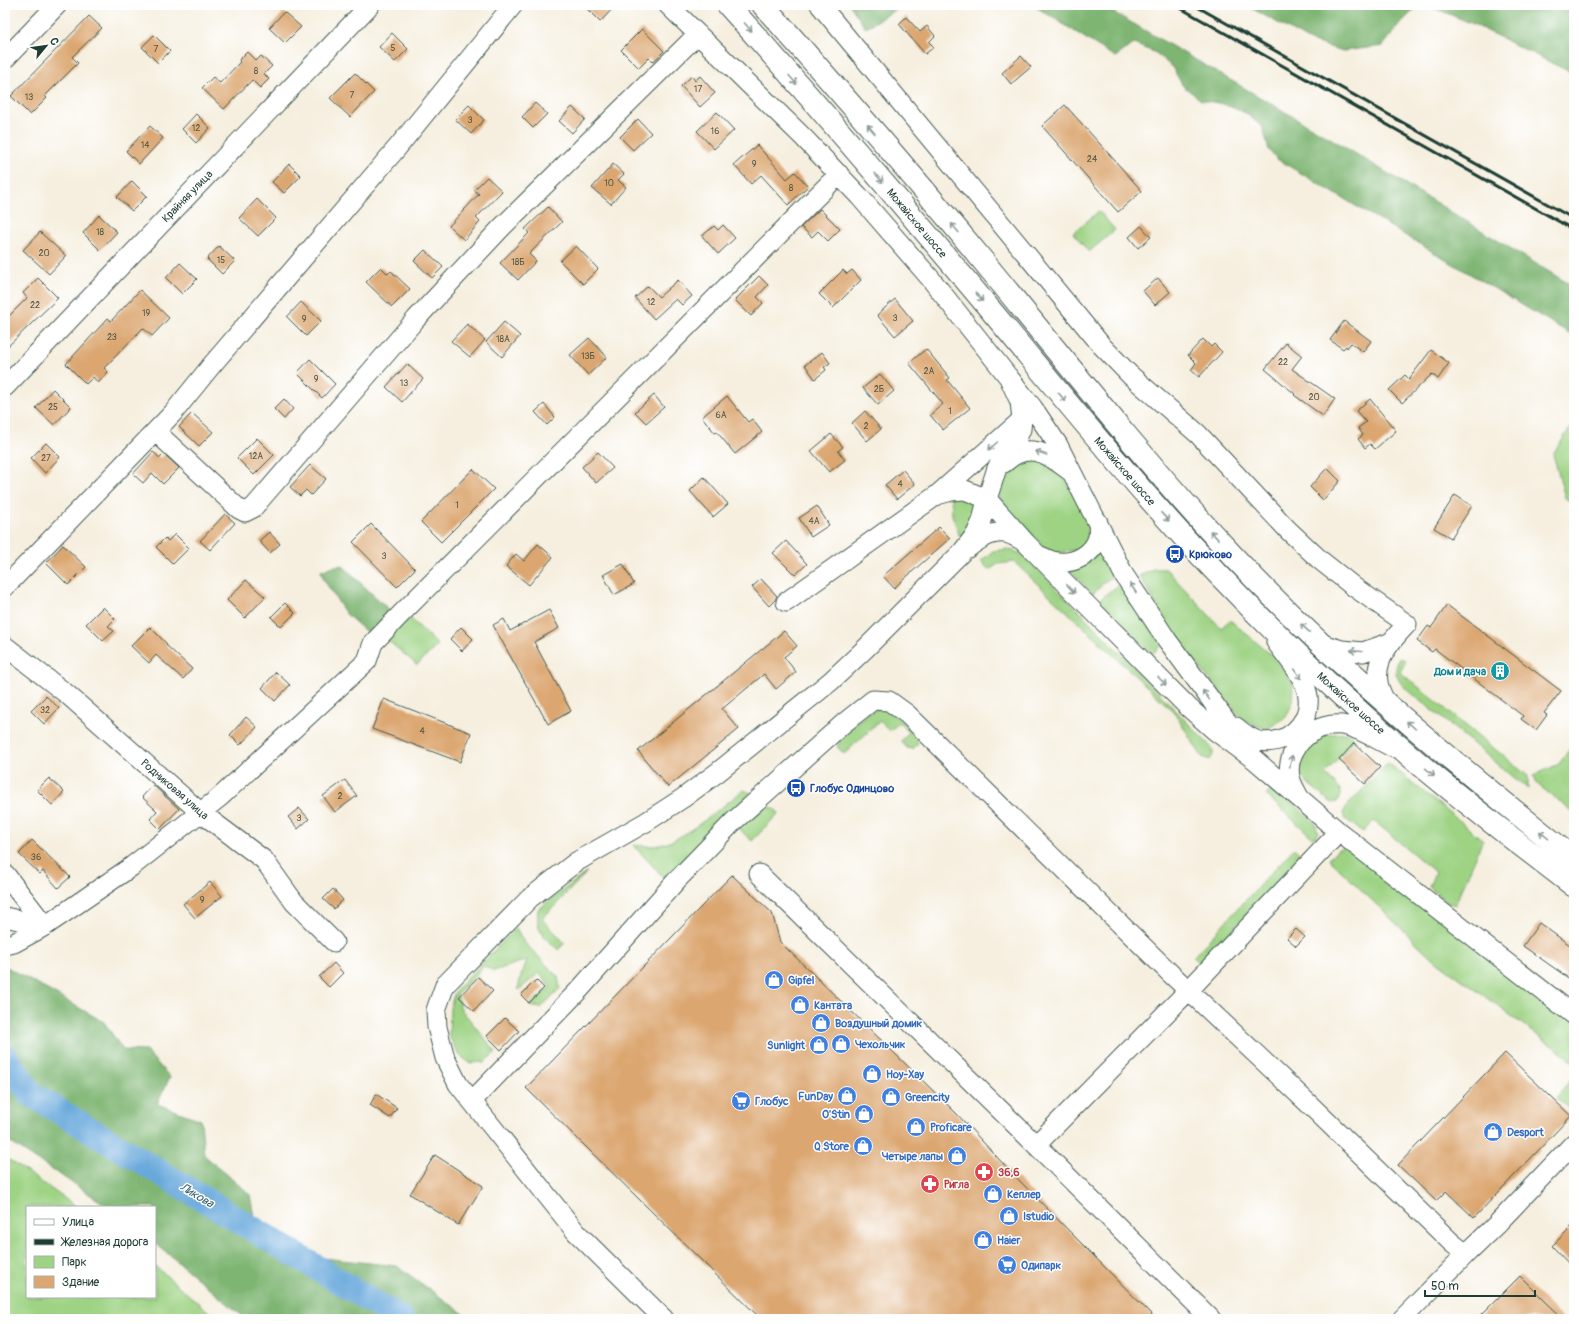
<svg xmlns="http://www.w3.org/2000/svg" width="1579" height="1324" font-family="Pangolin,sans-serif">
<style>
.green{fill:#9ed384;stroke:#5e885c}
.forest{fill:#7eb572;stroke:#4e7953}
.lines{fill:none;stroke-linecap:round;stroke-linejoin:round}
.river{stroke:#68a8db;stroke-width:26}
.building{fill:#dba66f}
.minor-casing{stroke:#3f584e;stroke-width:21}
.major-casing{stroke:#3f584e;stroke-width:24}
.minor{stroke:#fff;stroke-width:19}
.major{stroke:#fff;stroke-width:22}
.rail{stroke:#1f3d34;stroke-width:3}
.oneway{stroke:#8f9e9a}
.labels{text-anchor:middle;stroke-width:3;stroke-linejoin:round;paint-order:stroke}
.number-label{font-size:9px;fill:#4e5743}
.street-label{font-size:11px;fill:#1f3d34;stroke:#fff}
.transit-label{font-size:11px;font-weight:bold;fill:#164399;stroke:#fff;text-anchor:start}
.culture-label{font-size:11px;font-weight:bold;fill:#0d838f;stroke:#fff;text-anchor:end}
.shop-label{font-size:11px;font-weight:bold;fill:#366cbe;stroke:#fff;text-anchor:start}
.health-label{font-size:11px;font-weight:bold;fill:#be3a42;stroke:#fff;text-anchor:start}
.water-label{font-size:12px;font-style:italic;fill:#39626e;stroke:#fff}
</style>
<rect width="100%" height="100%" fill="#fff"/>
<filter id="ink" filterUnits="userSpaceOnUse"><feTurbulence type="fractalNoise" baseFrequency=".025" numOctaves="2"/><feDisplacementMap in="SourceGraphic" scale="8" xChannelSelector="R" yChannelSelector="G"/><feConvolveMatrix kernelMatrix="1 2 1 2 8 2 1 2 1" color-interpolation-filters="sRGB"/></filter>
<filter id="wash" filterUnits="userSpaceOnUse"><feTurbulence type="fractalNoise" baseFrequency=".012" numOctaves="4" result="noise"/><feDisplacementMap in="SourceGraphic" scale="16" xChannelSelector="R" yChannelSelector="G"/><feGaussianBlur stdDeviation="0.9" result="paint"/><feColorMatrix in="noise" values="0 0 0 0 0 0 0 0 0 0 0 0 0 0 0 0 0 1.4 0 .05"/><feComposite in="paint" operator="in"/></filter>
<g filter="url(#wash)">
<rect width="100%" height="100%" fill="#f6efdf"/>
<!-- green -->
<path class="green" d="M1099 211 1115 230 1089 252 1073 233Z
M1574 422V504L1565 498 1553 454Z
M1033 458 1060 471 1090 521 1087 539 1080 549 1054 554 1039 546 1006 512 998 493 1001 476 1015 463Z
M951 496 974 498C980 516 974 525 960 537L952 515Z
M1100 547 1116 574 1103 583 1093 594 1067 567Z
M1007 549 1020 553 1027 559C1090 621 1151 685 1213 749V755L1210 760 1202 757 1174 712 1014 562 998 564 989 570 981 561 993 551Z
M1154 569H1166L1221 628 1230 620 1274 657 1285 670 1293 684 1292 705 1285 718 1267 729 1244 721 1182 646 1139 576Z
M1121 583 1162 645 1152 654 1099 600Z
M409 617 438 645 417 665 386 639Z
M1400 657 1406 661 1400 672 1528 776V789L1403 686C1394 674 1394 670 1400 657Z
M879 709H887L911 730 918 738 917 745 913 749 907 748 901 741 909 732 899 723 889 731 880 721 844 754 837 747 846 730 870 712Z
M1347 733 1355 739 1325 774 1340 789V796L1337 802 1331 803 1299 776 1298 750 1321 735Z
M1574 743V813L1537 784 1534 775 1559 764Z
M1388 763 1483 840 1455 905 1446 902 1429 887 1435 872 1374 821 1363 832 1345 819 1343 813 1347 806Z
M744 790 751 793 664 878 633 845C643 846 654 847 664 844 688 836 722 806 744 790Z
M1271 791H1279L1315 823 1318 832 1314 839 1266 795Z
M772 807 779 813 752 841 737 827 754 813Z
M1345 846 1574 1020V1062L1431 957 1329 859 1337 850Z
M1294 848 1301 855 1201 964 1193 957Z
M587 872 542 919 565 943 558 950C542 934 536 933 538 909Z
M516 928 524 942 558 977 560 988 541 1008 529 1006 550 987 539 973 519 990 518 988 521 976 527 960 494 971 484 966 457 995 460 1008 496 1052 484 1062 470 1063 458 1054 449 1036 450 1008 455 991Z
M1574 1073V1114L1557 1098Z
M5 1157 77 1207H27V1297H155V1266L217 1319H5Z"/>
<!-- forest -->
<path class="forest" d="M850 5H904L865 28Z
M1033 5H1101L1325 135 1574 287V336L1277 159 1269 150 1263 128 1246 113 1223 104 1201 100 1183 86 1172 67 1156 53 1134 44 1115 57Z
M1246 5H1419L1400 24 1383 46 1343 51 1310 41Z
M1427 5H1574V74L1473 24Z
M342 565 387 608 386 619 371 636 346 614 324 580 321 571 330 567Z
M5 966 104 1022 123 1050 146 1051 170 1077 157 1104 201 1120 204 1155 250 1194 255 1223 285 1251 314 1257 397 1266 471 1319H246L155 1243V1207H109L5 1139Z"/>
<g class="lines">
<!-- river -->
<path class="river" d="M5 1057 31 1094 401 1319"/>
</g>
<g id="blocks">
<!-- building -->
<path class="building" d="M583 5H616L600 22Z
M284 12 301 27 285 43 269 28Z
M89 16 102 28 72 57 78 63 45 96 47 98 30 115 11 96Z
M906 17 920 32 927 26 935 36 929 42 934 47 925 54 899 24Z
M642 29 664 51 653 62 649 58 639 68 621 50Z
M392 33 408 49 395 62 379 47Z
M154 35 170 51 158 63 142 47Z
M247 52 256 61 261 56 272 66 264 74 269 79 260 88 252 80 224 109 202 88 213 77 220 83 240 62 239 60Z
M1021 56 1031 67 1011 84 1002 73Z
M355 73 374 92 350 117 330 98Z
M692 76 695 81 700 76 715 93 700 107 681 86Z
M535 103 547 114 533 128 522 117Z
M469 105 484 120 471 134 455 119Z
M1065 105 1142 191 1118 212 1042 126Z
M572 107 585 119 572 133 559 121Z
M717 112 734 130 714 149 697 131Z
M196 114 210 128 196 143 182 129Z
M638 119 651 133 633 150 620 137Z
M150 126 163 138 139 164 126 151Z
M757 145 787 179 795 172 808 186 788 205 761 175 751 184 734 165Z
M289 164 301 176 284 193 272 182Z
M613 164 624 174 618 180 626 187 611 204 592 188Z
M487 177 502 191 476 218 480 222 464 240 449 226 479 194 474 190Z
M132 181 147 196 132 211 117 197Z
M257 199 276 218 258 236 239 218Z
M548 207 562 222 529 254 536 261 518 280 500 263 529 233 525 229Z
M820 209 840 229 828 241 818 231 812 237 801 227Z
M99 215 117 232 100 250 83 233Z
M723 225 735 238 718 254 702 236 714 226 718 230Z
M1141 226 1151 237 1138 248 1129 237Z
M40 232 66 256 49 274 23 250Z
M219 246 235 261 222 274 207 259Z
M576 246 598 269 583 284 560 261Z
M425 250 443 267 432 278 414 261Z
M180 263 197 279 182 294 166 278Z
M381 267 388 274 391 271 410 289 392 307 366 282Z
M843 270 847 274 852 270 861 280 833 308 819 294Z
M759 276 768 285 757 297 763 303 751 316 735 300Z
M38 278 58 298 5 349V320L27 298 23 293Z
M1158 278 1170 292 1155 305 1143 291Z
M678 280 692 296 682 305 676 299 654 319 635 298 648 286 659 297Z
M140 290 169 318 152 336 143 328 104 368 108 372 98 383 93 377 86 384 66 364 108 318 111 321Z
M895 299 913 321 895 336 877 315Z
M301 302 321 321 306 336 287 317Z
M1344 321 1371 341 1363 352 1351 343 1347 348 1346 346 1343 349 1330 340Z
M504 322 520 336 502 357 486 342Z
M467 324 485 340 470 357 451 341Z
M589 338 607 357 588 375 570 355Z
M1203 339 1211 347 1214 344 1222 352 1199 377 1191 370 1196 363 1188 355Z
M1286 343 1302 356 1292 369 1335 399 1323 416 1294 395 1295 394 1265 369Z
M926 349 950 378 947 380 970 408 943 430 930 415 943 404 909 363Z
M1431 350 1449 363 1438 379 1432 374 1402 403 1389 390 1405 375 1409 379Z
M822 352 830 363 824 367 826 370 815 379 805 365Z
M310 359 335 384 322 398 297 373Z
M407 364 423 379 402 402 386 387Z
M880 374 894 391 878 405 863 388Z
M53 389 71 407 54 425 36 408Z
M654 395 664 407 646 423 635 412Z
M727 396 748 422 752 419 762 432 735 454 717 432 715 433 702 417Z
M284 399 293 409 284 419 274 409Z
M1370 399 1396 431 1375 449 1370 444 1365 448 1358 439 1363 435 1358 428 1366 422 1356 411Z
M544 404 555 417 547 425 535 412Z
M865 411 881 429 867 441 852 423Z
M192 413 213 432 199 446 179 427Z
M831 434 843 447 838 451 845 460 829 472 811 451Z
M257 438 274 455 254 475 237 458Z
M46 443 60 457 45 473 31 458Z
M153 452 160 458 164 454 179 468 163 484 152 473 143 483 133 474Z
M598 452 613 468 596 483 582 467Z
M310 465 326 479 311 495 306 490 300 496 290 487Z
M1327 468 1340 481 1323 500 1310 487Z
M473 469 494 489 441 542 421 522Z
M903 470 915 484 897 499 885 485Z
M704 477 728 504 713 517 690 491Z
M1455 495 1472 506 1451 538 1434 528Z
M817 506 829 525 811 537 799 518Z
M225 514 235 523 210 550 200 541Z
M371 524 415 569 397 587 353 542Z
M939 527 950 538 894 588 883 576Z
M269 532 280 544 270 553 259 541Z
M175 534 189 548 173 564 156 547 165 538 168 541Z
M786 541 807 564 795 575 773 553Z
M538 544 553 557 529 585 506 566 516 554 524 561Z
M63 545 86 567 68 585 46 563Z
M623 564 634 584 614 595 603 575Z
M761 579 777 596 775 600 769 606 752 587Z
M246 580 265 597 245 618 227 600Z
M285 603 295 613 281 627 271 617Z
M1447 605 1561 691 1544 713 1547 715 1536 730 1521 719 1523 716 1435 649 1432 652 1417 641 1428 626 1431 628Z
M103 607 115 619 108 626 114 631 103 641 86 624Z
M549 610 559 628 534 642 571 711 548 724 493 625 504 619 510 631Z
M150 627 167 644 166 645 192 669 183 679 156 655 149 663 131 646Z
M461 627 473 639 462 651 450 639Z
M784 631 797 646 784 657 796 672 776 689 764 674 722 709 739 729 668 787 638 751Z
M276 672 290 685 275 701 262 688Z
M46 696 59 708 44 724 31 711Z
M384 699 471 733 460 762 372 729Z
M246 717 257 727 240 745 230 735Z
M1354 743 1380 767 1365 784 1339 760Z
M49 778 64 792 52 805 37 790Z
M345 780 357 796 335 812 323 796Z
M153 785 179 809 160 829 150 819 157 811 142 797Z
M299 808 309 819 298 829 288 817Z
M32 840 70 877 58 888 43 871 40 874 19 854Z
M732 875 772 913 780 942 956 1113 1008 1169 1156 1319H761L526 1088Z
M210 882 222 896 195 918 183 904Z
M333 889 343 900 334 909 323 899Z
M1539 923 1574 948V982L1523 946Z
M1296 929 1305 937 1296 946 1287 938Z
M334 963 343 973 329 987 319 977Z
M478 977 493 991 474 1011 459 997Z
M536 980 544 988 529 1003 521 995Z
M505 1018 519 1031 501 1050 487 1036Z
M1505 1053 1571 1116 1474 1218 1446 1191 1436 1201 1398 1165Z
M376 1094 397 1108 390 1118 370 1105Z
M435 1155 483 1186 458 1225 410 1194Z
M1574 1224V1269L1552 1246Z
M1520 1276 1547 1303 1564 1319H1477Z"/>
</g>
</g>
<g filter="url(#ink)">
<use href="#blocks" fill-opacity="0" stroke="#3f584e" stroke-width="1"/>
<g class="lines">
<defs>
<path id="minor" d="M668 5 803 137 859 196 930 278 1033 408 1058 445 1124 575 1167 640 1255 760
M820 5 1102 346 1130 375 1198 434 1288 530 1320 560 1354 587 1407 624C1391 641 1372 661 1379 687 1381 693 1384 699 1387 704
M5 59 57 5
M5 387 370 5
M156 432 239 509 245 512 253 508 416 319 501 228 698 34
M1004 463C1008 460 1012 456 1017 454 1037 444 1055 460 1071 472
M937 495 951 491 965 490 987 499 1026 543 1087 605 1188 707 1214 730 1255 760 1339 832 1574 1015
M968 548C978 540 991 531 1005 533 1011 534 1019 539 1025 542
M1040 556C1046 558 1052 562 1058 562 1074 564 1094 554 1098 537 1099 533 1098 526 1098 522
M5 587 173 413 211 366 397 148 513 5
M786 602 937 495 1018 423
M1322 644 1342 650 1363 652 1389 643
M5 646 68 695 200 812 264 860 294 902 334 942
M1236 727C1243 733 1250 739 1259 741 1286 746 1311 724 1308 697 1306 678 1286 656 1276 642
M1299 797C1296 791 1291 783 1290 777 1284 746 1317 719 1347 726 1363 730 1379 741 1394 748
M5 874 45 926
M759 874 1036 1145 1188 991 1339 832
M5 917 45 926
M5 945 14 943 45 926 131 867 220 797 367 661 373 643 401 614 839 174
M472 1101 580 989 676 881 734 821 844 723 873 700 889 701 907 714 1171 974 1310 1105 1452 1243 1466 1254 1496 1225 1574 1143
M1036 1145 1211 1319
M664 1319 576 1232 458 1084 445 1058 437 1027 436 1010 445 985 530 898 576 862 646 822 683 798 718 772 831 681 865 649 962 552 976 534 982 521 987 499 997 468 1005 455 1016 441 1021 429 1022 420 1020 402 1009 378
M1402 1319 1466 1254"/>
<path id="major" d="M728 5C817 104 904 206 989 308 1064 398 1137 489 1218 574 1279 638 1343 699 1410 756 1463 801 1519 844 1574 886
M763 5C838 89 912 174 984 262 1065 361 1145 462 1233 556 1337 667 1455 764 1574 859"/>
</defs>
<!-- minor casing -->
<use href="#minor" class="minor-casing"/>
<!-- major casing -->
<use href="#major" class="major-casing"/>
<!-- minor -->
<use href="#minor" class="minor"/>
<!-- major -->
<use href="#major" class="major"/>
<!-- rail -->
<path class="rail" d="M1175 5 1574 230
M1194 5 1574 219"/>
</g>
<!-- one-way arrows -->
<defs><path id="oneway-shaft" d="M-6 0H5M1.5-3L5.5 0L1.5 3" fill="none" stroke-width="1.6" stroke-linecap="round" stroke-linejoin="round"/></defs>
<g class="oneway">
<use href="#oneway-shaft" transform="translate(748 27) rotate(48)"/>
<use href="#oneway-shaft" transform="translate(793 80) rotate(49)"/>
<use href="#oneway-shaft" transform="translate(871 129) rotate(-130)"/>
<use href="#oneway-shaft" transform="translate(879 178) rotate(49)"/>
<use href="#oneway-shaft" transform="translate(955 228) rotate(-130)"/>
<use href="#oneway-shaft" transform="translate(979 297) rotate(50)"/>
<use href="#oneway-shaft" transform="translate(1062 397) rotate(50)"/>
<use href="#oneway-shaft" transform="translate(993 446) rotate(138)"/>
<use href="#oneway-shaft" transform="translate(1041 453) rotate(-160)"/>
<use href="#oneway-shaft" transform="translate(1165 517) rotate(47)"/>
<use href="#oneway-shaft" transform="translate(1214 535) rotate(-133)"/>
<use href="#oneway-shaft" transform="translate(1133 588) rotate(-123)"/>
<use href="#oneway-shaft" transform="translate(1071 589) rotate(46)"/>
<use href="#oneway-shaft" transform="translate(1305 628) rotate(-137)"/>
<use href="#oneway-shaft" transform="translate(1356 651) rotate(-175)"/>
<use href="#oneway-shaft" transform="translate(1298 674) rotate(56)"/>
<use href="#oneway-shaft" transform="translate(1162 681) rotate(45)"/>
<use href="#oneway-shaft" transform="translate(1206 695) rotate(-126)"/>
<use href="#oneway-shaft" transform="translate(1411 725) rotate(-138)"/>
<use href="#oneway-shaft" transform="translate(1291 761) rotate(-78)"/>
<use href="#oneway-shaft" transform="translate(1430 772) rotate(39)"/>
<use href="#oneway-shaft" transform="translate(1544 835) rotate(-141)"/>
</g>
</g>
<!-- icons -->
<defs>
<symbol id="bus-disc" viewBox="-11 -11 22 22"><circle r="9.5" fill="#1a4fb4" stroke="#fff"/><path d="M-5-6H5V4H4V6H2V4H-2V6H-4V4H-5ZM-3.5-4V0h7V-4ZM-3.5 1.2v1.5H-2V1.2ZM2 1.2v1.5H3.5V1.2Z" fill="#fff"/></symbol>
<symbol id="building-disc" viewBox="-11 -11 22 22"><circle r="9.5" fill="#0f9aa8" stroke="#fff"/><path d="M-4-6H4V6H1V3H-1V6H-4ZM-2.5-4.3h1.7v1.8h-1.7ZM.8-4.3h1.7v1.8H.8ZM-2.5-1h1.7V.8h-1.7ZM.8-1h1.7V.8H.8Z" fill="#fff"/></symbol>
<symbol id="shop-disc" viewBox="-11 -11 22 22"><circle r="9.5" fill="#3f7fe0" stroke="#fff"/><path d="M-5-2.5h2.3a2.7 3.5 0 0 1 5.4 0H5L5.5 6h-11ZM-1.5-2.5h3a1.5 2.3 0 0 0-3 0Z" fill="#fff"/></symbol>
<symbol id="supermarket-disc" viewBox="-11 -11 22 22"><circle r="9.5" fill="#3f7fe0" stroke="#fff"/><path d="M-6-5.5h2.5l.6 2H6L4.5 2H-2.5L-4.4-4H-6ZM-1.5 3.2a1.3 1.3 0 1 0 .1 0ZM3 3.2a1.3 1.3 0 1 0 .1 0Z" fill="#fff"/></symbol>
<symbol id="pharmacy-disc" viewBox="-11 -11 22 22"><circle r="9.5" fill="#e0444e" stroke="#fff"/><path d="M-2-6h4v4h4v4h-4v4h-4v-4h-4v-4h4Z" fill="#fff"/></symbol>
</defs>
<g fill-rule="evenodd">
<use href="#bus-disc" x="1164" y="543" width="22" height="22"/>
<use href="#building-disc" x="1489" y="660" width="22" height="22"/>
<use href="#bus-disc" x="785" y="777" width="22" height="22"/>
<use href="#shop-disc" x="763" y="969" width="22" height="22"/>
<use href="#shop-disc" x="789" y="994" width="22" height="22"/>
<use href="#shop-disc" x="810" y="1012" width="22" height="22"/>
<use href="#shop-disc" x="830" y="1033" width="22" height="22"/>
<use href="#shop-disc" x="808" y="1034" width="22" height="22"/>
<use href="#shop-disc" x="861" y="1063" width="22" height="22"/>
<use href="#shop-disc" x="836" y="1085" width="22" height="22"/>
<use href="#shop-disc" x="880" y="1086" width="22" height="22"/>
<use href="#supermarket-disc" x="730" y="1090" width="22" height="22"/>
<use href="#shop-disc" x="853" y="1103" width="22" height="22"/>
<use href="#shop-disc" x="905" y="1116" width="22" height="22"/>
<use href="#shop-disc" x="1482" y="1121" width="22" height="22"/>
<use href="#shop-disc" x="852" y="1135" width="22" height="22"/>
<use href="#shop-disc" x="946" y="1145" width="22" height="22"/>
<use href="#pharmacy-disc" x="973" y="1161" width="22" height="22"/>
<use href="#pharmacy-disc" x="919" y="1173" width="22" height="22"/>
<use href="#shop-disc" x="982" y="1183" width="22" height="22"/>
<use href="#shop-disc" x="998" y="1205" width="22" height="22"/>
<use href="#shop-disc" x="972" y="1229" width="22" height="22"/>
<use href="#supermarket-disc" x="996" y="1254" width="22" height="22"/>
</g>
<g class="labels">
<!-- number labels -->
<g class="number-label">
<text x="393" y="51">5</text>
<text x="156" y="52">7</text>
<text x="256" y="74">8</text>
<text x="698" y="92">17</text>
<text x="352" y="98">7</text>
<text x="29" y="100">13</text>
<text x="470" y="123">3</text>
<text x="196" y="131">12</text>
<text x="715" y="134">16</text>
<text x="145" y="148">14</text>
<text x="1092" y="162">24</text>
<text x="754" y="167">9</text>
<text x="609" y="186">10</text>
<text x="791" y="191">8</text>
<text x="100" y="235">18</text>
<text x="44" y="256">20</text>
<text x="221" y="263">15</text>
<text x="518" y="265">18Б</text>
<text x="651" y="305">12</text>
<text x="35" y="308">22</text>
<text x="146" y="316">19</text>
<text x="895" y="321">3</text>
<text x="304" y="322">9</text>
<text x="112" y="340">23</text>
<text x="503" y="342">18А</text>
<text x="588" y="359">13Б</text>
<text x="1283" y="365">22</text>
<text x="929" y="374">2А</text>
<text x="316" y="382">9</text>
<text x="404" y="386">13</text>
<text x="879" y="392">2Б</text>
<text x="1314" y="400">20</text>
<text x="53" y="410">25</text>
<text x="950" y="414">1</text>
<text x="721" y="418">6А</text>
<text x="866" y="429">2</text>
<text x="256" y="459">12А</text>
<text x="46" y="461">27</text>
<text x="900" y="487">4</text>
<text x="457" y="508">1</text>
<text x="814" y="524">4А</text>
<text x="384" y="559">3</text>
<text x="45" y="713">32</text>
<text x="422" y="734">4</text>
<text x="340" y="799">2</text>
<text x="299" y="821">3</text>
<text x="36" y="860">36</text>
<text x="202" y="903">9</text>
</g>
<!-- street labels -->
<g class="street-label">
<text transform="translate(187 196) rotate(-46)" y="4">Крайняя улица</text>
<text transform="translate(917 223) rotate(50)" y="4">Можайское шоссе</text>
<text transform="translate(1125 471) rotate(49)" y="4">Можайское шоссе</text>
<text transform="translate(1351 703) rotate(42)" y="4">Можайское шоссе</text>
<text transform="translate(175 789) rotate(41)" y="4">Родниковая улица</text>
</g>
<!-- transit labels -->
<g class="transit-label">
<text x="1189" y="558">Крюково</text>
<text x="810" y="792">Глобус Одинцово</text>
</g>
<!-- culture labels -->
<g class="culture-label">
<text x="1486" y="675">Дом и дача</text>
</g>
<!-- shop labels -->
<g class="shop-label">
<text x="788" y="984">Gipfel</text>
<text x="814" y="1009">Кантата</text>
<text x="835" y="1027">Воздушный домик</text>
<text x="855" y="1048">Чехольчик</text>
<text x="805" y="1049" text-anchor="end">Sunlight</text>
<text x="886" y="1078">Ноу-Хау</text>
<text x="833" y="1100" text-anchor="end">FunDay</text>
<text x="905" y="1101">Greencity</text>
<text x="755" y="1105">Глобус</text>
<text x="850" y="1118" text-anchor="end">O'Stin</text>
<text x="930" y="1131">Proficare</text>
<text x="1507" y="1136">Desport</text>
<text x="849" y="1150" text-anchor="end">Q Store</text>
<text x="943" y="1160" text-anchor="end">Четыре лапы</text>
<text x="1007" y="1198">Кеплер</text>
<text x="1023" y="1220">Istudio</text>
<text x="997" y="1244">Haier</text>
<text x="1021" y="1269">Одипарк</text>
</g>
<!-- health labels -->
<g class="health-label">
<text x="998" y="1176">36,6</text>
<text x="944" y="1188">Ригла</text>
</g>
<!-- water labels -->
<g class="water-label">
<text transform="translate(197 1195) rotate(31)" y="4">Ликова</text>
</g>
</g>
<!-- margin -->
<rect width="1579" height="1324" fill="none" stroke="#fff" stroke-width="20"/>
<!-- legend -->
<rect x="26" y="1206" width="130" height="92" fill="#ffffff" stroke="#a5b1ae"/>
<rect x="34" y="1219" width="20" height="6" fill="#ffffff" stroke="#a5b1ae"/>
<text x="62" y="1226" font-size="12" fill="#1f3d34">Улица</text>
<rect x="34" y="1239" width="20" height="6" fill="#1f3d34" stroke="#a5b1ae"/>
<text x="62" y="1246" font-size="12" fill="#1f3d34">Железная дорога</text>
<rect x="34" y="1256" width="20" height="12" fill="#9ed384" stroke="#a5b1ae"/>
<text x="62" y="1266" font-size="12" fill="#1f3d34">Парк</text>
<rect x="34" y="1276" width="20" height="12" fill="#dba66f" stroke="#a5b1ae"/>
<text x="62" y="1286" font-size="12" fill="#1f3d34">Здание</text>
<!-- north arrow -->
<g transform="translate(46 46) rotate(61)" stroke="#ffffff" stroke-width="3" paint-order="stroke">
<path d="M0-3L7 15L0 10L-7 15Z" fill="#1f3d34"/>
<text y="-6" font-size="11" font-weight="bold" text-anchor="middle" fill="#1f3d34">С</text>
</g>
<!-- scale -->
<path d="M1425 1290v6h110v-6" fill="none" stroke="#1f3d34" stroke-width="2"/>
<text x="1431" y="1290" font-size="12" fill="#1f3d34" stroke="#ffffff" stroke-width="3" paint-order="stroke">50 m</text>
</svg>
